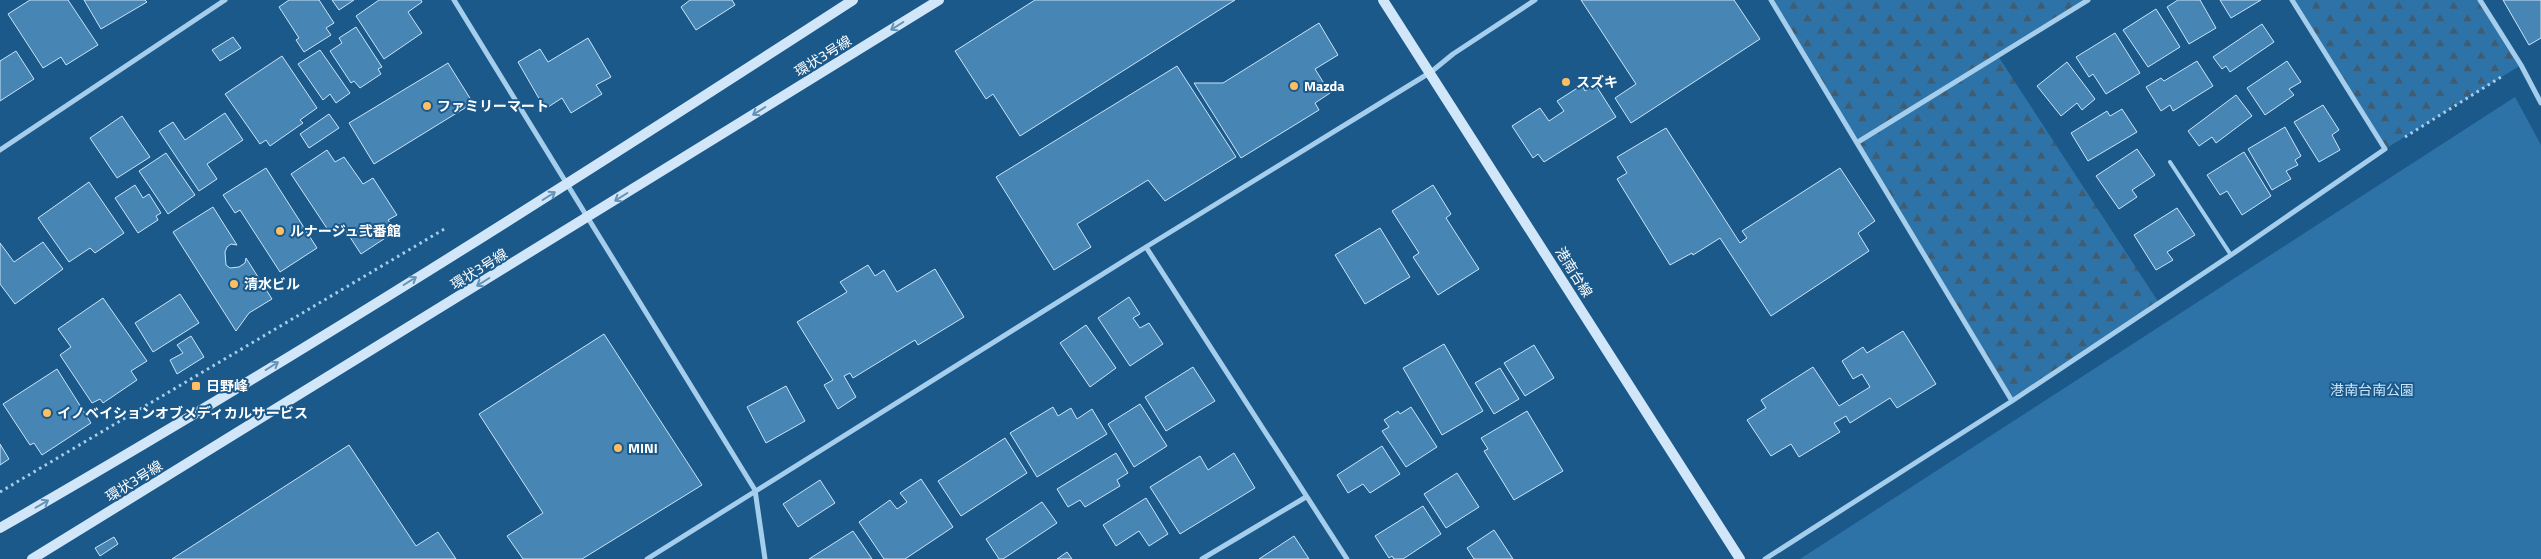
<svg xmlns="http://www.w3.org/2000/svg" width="2541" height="559" font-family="'Titillium Web','Noto Sans JP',sans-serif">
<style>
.green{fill:#2e73a8}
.forest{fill:url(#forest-firs)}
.building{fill:#4785b4;stroke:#cae5f9}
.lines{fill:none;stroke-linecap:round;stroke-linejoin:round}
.path{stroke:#a5ceed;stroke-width:3;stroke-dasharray:2.5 4;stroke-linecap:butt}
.lane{stroke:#a5ceed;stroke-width:4}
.street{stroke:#a5ceed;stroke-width:5}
.secondary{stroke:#d1e7f9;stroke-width:10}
.oneway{stroke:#6492b6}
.poi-dot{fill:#febe61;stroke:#1b598a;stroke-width:2}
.labels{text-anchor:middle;stroke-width:4;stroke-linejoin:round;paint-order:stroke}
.street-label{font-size:14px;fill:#fff;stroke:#1b598a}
.poi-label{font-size:14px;font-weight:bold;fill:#fff;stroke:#1b598a;text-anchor:start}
.park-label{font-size:14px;fill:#cae5f9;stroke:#1b598a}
</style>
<defs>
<pattern id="forest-firs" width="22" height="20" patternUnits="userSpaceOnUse" patternTransform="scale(1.25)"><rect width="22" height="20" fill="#2e73a8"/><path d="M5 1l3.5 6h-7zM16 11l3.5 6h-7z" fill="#405c71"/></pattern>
</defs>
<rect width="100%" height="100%" fill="#1b598a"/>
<!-- green -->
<path class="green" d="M2515 97 2541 145V559H1800Z"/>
<!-- forest -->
<path class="forest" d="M1771 0H2088L1998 56 2159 303 2012 401Z
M2291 0H2480L2521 65 2385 149Z"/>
<!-- building -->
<path class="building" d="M30 0H68L98 45 66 65 61 57 43 68 8 14Z
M84 0H145L147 2 101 29Z
M289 0H319L334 23 326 28 331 35 304 52 296 40 299 38 279 7Z
M332 0H354L339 10Z
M379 0H421L422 2 408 12 422 33 384 59 356 16Z
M690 0H732L735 5 696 30 681 7Z
M1035 0H1235L1020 136 993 94 986 99 955 51Z
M1581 0H1734L1760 39 1631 123 1615 98 1636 84Z
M2178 0H2200L2216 28 2189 44 2167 7Z
M2220 0H2261L2231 18Z
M2503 0H2541V38L2529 45Z
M2156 9 2180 47 2148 67 2123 30Z
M1319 23 1338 55 1315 69 1330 93 1315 103 1319 110 1241 158 1194 83H1223Z
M2262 24 2274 42 2230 72 2226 66 2222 69 2213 57Z
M356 27 382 67 378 69 381 74 360 88 354 81 351 83 330 51 342 43 339 38Z
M2115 33 2140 73 2106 94 2093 74 2089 77 2076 57Z
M233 37 241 48 220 61 212 50Z
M588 38 611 77 596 85 602 94 571 113 562 98 545 109 518 62 540 49 548 62Z
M320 50 350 93 336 103 330 94 323 100 298 64Z
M16 51 34 79 0 101V61Z
M282 56 317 108 300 120 303 123 270 146 266 140 260 144 225 94Z
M2197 61 2213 86 2173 111 2170 105 2161 111 2146 87 2161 78 2164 81Z
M2287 61 2301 82 2289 89 2294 95 2265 115 2247 88Z
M2067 62 2095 99 2082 110 2077 103 2061 116 2037 86Z
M448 63 473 103 374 164 349 123Z
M1177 66 1236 157 1165 201 1148 180 1077 224 1091 247 1054 270 996 177Z
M1595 84 1616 117 1544 162 1538 154 1533 158 1512 126 1540 108 1549 121 1564 111 1557 101 1582 85 1585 91Z
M2236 95 2252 116 2216 143 2212 137 2199 146 2188 131Z
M2323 105 2339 130 2332 135 2340 150 2319 162 2294 122Z
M2122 109 2137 132 2088 161 2071 133 2107 111 2110 116Z
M225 113 243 140 207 164 217 179 199 191 159 131 173 122 185 140Z
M329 114 339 128 309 148 300 134Z
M122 116 150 157 117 178 90 138Z
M2285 127 2301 156 2295 160 2298 165 2286 171 2291 179 2272 190 2248 149Z
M1666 128 1740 243 1747 238 1742 231 1840 168 1875 221 1858 233 1869 251 1771 316 1720 238 1693 255 1692 253 1670 265 1617 179 1627 173 1617 157Z
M2137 149 2155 175 2132 190 2137 197 2119 209 2096 176Z
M327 150 335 162 344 157 363 184 373 178 397 215 388 220 396 231 361 254 342 225 330 233 291 174Z
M2244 152 2271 196 2242 215 2227 191 2220 195 2207 175Z
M166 153 195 195 168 214 139 171Z
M266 168 317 248 280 272 240 210 235 213 223 195Z
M89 182 124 233 95 253 90 248 69 262 38 218Z
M135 185 143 198 149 194 161 213 156 216 158 220 138 233 115 198Z
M1433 185 1451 214 1446 218 1479 269 1438 295 1413 257 1419 253 1392 211Z
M213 207 237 245 231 244 227 247 225 252 226 265 230 268 239 267 245 263 246 258 272 299 249 313 236 331 173 232Z
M2177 208 2195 235 2167 252 2173 260 2156 270 2134 235Z
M1380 228 1410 277 1365 304 1335 255Z
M43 242 63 269 15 304 0 284V243L14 262Z
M868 265 875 276 884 270 897 292 935 269 964 317 918 345 915 340 853 378 850 373 844 376 856 397 838 409 824 385 833 380 797 322 847 292 840 282Z
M180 294 199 323 153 352 135 323Z
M1129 297 1140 314 1133 318 1140 328 1149 323 1163 344 1130 366 1098 318Z
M103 298 147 361 131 371 137 380 103 403 100 399 92 403 60 355 71 347 58 329Z
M1086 325 1116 368 1090 387 1060 343Z
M1903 331 1936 384 1897 408 1890 398 1850 423 1846 416 1834 423 1840 432 1799 457 1791 444 1771 456 1747 420 1766 408 1761 400 1813 367 1839 406 1870 387 1862 374 1853 379 1842 361 1863 347 1867 353Z
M604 334 702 485 582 559H523L507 536 543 513 479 414Z
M191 336 204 357 177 374 170 360 183 353 177 345Z
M1444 344 1483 411 1442 435 1403 368Z
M1534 345 1554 378 1525 396 1504 363Z
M1193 367 1215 401 1166 431 1145 397Z
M1500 368 1519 399 1494 414 1475 383Z
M57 369 91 423 42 455 34 443 30 445 3 404Z
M786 386 805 421 766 443 747 407Z
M1140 404 1167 446 1134 467 1108 424Z
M1053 407 1058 416 1071 408 1077 419 1092 409 1107 434 1037 477 1010 433Z
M1411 407 1437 447 1406 467 1382 431 1389 427 1384 420 1398 411 1400 414Z
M1527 411 1563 471 1514 500 1484 451 1488 449 1481 438Z
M1005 438 1027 473 961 516 938 481Z
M0 444 9 459 0 465Z
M349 445 416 546 438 532 456 559H172Z
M1382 446 1400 474 1370 493 1363 484 1348 493 1337 475Z
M1116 453 1128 473 1117 480 1120 486 1085 507 1080 500 1068 507 1057 489Z
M1234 453 1255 488 1180 534 1150 487 1200 456 1208 470Z
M1457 473 1479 507 1446 528 1424 494Z
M921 479 953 527 905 559H884L859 522 890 500 897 509 907 502 900 493Z
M820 480 835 503 798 527 783 504Z
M1146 498 1168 534 1149 546 1139 531 1116 546 1103 525Z
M1042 502 1057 523 1003 559H999L986 539Z
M1423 506 1441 534 1403 559H1394L1392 556 1389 558 1375 536Z
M1494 530 1513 559H1474L1467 548Z
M853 531 872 559H809Z
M1294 536 1309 559H1259Z
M114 537 118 544 100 556 95 548Z
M1067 552 1072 559H1057Z"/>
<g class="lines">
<!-- path -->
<path class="path" d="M2405 137 2501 77
M0 492 446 228"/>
<!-- lane -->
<path class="lane" d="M2170 162 2231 255"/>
<!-- street -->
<path class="street" d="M454 0 755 490 765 559
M1771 0 2012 401
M2480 0 2521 65 2541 103
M1858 142 2088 0
M0 150 225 0
M1146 247 1347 559
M647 559 1146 247 1431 72 1453 54 1535 0
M1202 559 1306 497
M1765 559 2012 401 2231 255 2385 149 2292 0"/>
<!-- secondary -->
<path class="secondary" d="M1383 0 1740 559
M0 528C290 362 572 182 853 0
M32 559 939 0"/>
</g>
<!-- one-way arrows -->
<defs><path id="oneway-shaft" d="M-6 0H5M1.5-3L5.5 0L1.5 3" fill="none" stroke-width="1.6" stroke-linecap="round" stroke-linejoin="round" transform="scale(1.25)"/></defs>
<g class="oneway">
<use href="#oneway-shaft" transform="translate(897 26) rotate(148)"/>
<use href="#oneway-shaft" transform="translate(759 111) rotate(148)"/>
<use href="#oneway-shaft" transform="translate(549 196) rotate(-32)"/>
<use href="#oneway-shaft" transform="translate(621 197) rotate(148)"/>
<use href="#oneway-shaft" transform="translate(410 281) rotate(-32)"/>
<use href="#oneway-shaft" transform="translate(483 282) rotate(148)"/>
<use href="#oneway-shaft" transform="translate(272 366) rotate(-32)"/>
<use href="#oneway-shaft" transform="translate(42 504) rotate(-30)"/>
</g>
<!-- markers -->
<g class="poi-dot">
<circle cx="1566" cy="82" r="5"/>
<circle cx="1294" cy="86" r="5"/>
<circle cx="427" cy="106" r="5"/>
<circle cx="280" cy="231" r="5"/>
<circle cx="234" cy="284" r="5"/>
<rect x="191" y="381" width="10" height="10" rx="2.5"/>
<circle cx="47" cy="413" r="5"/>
<circle cx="618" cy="448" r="5"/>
</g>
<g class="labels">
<!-- street labels -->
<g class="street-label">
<text transform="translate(823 56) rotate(-32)" y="5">環状3号線</text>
<text transform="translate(479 269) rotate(-32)" y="5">環状3号線</text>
<text transform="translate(1574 272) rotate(58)" y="5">港南台線</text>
<text transform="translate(134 481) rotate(-32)" y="5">環状3号線</text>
</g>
<!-- poi labels -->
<g class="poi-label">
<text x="1576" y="87">スズキ</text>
<text x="1304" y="91">Mazda</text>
<text x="437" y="111">ファミリーマート</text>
<text x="290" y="236">ルナージュ弐番館</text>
<text x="244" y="289">清水ビル</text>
<text x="206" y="391">日野峰</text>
<text x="57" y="418">イノベイションオブメディカルサービス</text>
<text x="628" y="453">MINI</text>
</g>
<!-- park labels -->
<g class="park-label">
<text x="2372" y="395">港南台南公園</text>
</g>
</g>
</svg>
